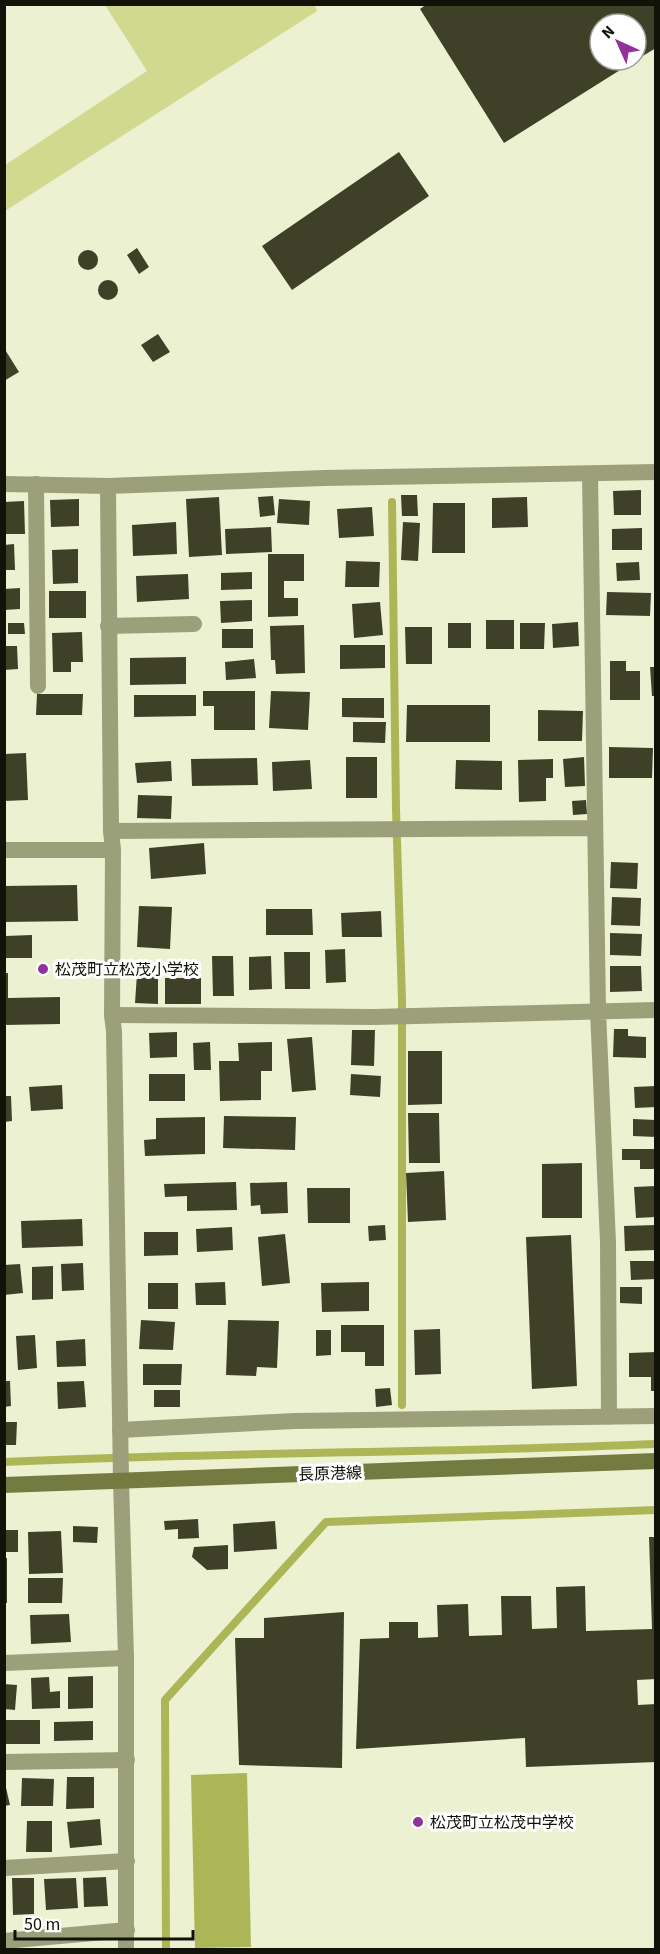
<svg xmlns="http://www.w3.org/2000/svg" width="660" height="1954" font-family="'Source Sans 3','Noto Sans JP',sans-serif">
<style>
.green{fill:#d0d98e}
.water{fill:#adb657}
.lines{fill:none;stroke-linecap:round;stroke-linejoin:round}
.stream{stroke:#adb657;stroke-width:8}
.building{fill:#3e4127}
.minor{stroke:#9ba07a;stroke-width:16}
.tertiary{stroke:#9ba07a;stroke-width:16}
.secondary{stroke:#747b40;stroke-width:16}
.poi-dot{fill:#91319a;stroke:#fff;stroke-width:2}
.labels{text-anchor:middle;stroke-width:6;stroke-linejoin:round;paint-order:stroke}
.poi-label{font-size:16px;fill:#111208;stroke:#fff;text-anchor:start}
.street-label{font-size:16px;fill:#111208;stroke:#fff}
</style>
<rect width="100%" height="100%" fill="#ecf1d2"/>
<!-- green -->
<path class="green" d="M105 5 314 4 317 11 5 211V165L147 71Z"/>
<!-- water -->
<path class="water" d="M247 1773 251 1947 195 1948 191 1775Z"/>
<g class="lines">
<!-- stream -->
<path class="stream" d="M392 502 396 809 402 1000V1405
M4 1462C221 1452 439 1453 656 1444
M166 1950 165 1700 326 1522 656 1510"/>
</g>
<!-- building -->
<path class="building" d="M427 4H656V48L636 60V24H600V60H636L504 143 420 9Z
M399 152 429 196 292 290 262 246Z
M137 248 149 267 139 274 127 255Z
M78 260a10 10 0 1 1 20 0a10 10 0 1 1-20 0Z
M98 290a10 10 0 1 1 20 0a10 10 0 1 1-20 0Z
M158 334 170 352 153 362 141 345Z
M4 348 19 372 4 381Z
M641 490V515H614L613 491Z
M401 495H417L418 516H402Z
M273 496 275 515 260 517 258 497Z
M219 497 222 555 189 557 186 499Z
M527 497 528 527 492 528V498Z
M79 499V526L51 527 50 500Z
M279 499 310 501 309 525 277 523Z
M24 501 25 534H4V502Z
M433 503H465V553H432Z
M372 507 374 536 339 538 337 509Z
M176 522 177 554 133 556 132 525Z
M403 522 420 523 418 561 401 560Z
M271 527 272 552 226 554 225 529Z
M642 528V550H612V529Z
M14 544 15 570H4V545Z
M78 549V583L53 584 52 550Z
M268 554H304V581H284V598H298V616L268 617Z
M346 561 380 562 379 587H345Z
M639 562 640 580 617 581 616 563Z
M252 572V589L221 590V573Z
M188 574 189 599 137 602 136 576Z
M20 588V609L4 610V589Z
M49 591H86V618H49Z
M607 592 651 593 650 616 606 615Z
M252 600V621L221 623 220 601Z
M380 602 383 635 354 638 352 604Z
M486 620H514V649H486Z
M578 622 579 646 553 648 552 624Z
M8 623H24L25 634H8Z
M448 623H471V648H448Z
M520 623H545L544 649H520Z
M304 625 305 673 276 674 275 660H271L270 626Z
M405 627H432V664H406Z
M222 629H253V648H222Z
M82 632 83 662H71V672H53L52 633Z
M340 645H385V668L340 669Z
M4 646H17L18 669 4 670Z
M186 657V684L130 685V658Z
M254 659 256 678 226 680 225 662Z
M610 661H626V671H640V700H610Z
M650 667H656V696H652Z
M203 691H255V730H214V706H203Z
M271 691 310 692 308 730 269 728Z
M37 694H83L82 715H36Z
M134 695H196V716L134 717Z
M342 698H384V718L342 717Z
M407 705H490V742H406Z
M538 710 583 711 582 741H538Z
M353 722H386L385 743 353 742Z
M609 747 653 748 652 778H609Z
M26 753 28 800 4 801V754Z
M346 757H377V798H346Z
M584 757 585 786 565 787 563 759Z
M257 758 258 785 192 786 191 759Z
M553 759V778H546V801L519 802 518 760Z
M310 760 312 789 273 791 272 762Z
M456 760 502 761V790L455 789Z
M171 761 172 781 137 783 135 763Z
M138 795 172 796 171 819 137 818Z
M586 800 587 814 573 815 572 801Z
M204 843 206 874 151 879 149 848Z
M611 862 638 863 637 889 610 888Z
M77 885 78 921 4 922V886Z
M612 897 641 898 640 926 611 925Z
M139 906 172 907 170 949 137 947Z
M266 909H312L313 935H266Z
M381 911 382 937H342L341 913Z
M610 933 642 934 641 956 610 955Z
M32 935V958H5V936Z
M345 949 346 982 326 983 325 950Z
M284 952H310V989H285Z
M212 956H233L234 996H213Z
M271 956 272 989 249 990V957Z
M610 966H641L642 991 610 992Z
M4 973H8V998L60 997V1024L4 1025Z
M137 974 158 975V1004L135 1003Z
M165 978H201V1004H165Z
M614 1029H628V1036L646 1037V1058L613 1057Z
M352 1030H375L374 1066 351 1065Z
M177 1032V1057L150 1058 149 1033Z
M312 1037 316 1090 292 1092 287 1039Z
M210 1042 211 1070H194L193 1043Z
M272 1042V1071H261V1100L220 1101 219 1061H239L238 1043Z
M408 1051H442V1104L408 1105Z
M149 1074H185V1101H149Z
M351 1074 381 1076 380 1097 350 1095Z
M62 1085 63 1109 31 1111 29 1087Z
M656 1086V1107L635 1108 634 1087Z
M4 1096H11L12 1121 4 1122Z
M408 1113H439L440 1163H409Z
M224 1116 296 1117 295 1150 223 1148Z
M205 1117V1154L145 1156 144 1140 156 1139V1118Z
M633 1119 656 1120V1137L633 1136Z
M622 1149H656V1169H640V1160H622Z
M582 1163V1218H542V1164Z
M444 1171 446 1220 408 1222 406 1173Z
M236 1182 237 1210 187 1211V1196L165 1197 164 1184Z
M287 1182 288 1213 261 1214 260 1205 251 1206 250 1183Z
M656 1186V1217L636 1218 634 1187Z
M307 1188H350V1223H308Z
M82 1219 83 1246 22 1248 21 1221Z
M385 1225 386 1240 369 1241 368 1226Z
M656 1225V1250L625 1251 624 1226Z
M232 1227 233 1250 197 1252 196 1229Z
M144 1232H178V1255L144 1256Z
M285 1234 290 1283 262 1286 258 1237Z
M571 1235 577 1386 532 1389 526 1237Z
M630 1261H656V1279L631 1280Z
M83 1263 84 1290 62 1291 61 1264Z
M20 1264 23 1293 4 1295V1265Z
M53 1266V1299L32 1300V1267Z
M225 1282 226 1305H196L195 1283Z
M369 1282V1311L322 1312 321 1283Z
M148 1283H178V1309H148Z
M620 1287H642V1304L620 1303Z
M141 1320 175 1322 173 1350 139 1349Z
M228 1320 279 1321 277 1368 257 1367 256 1376 226 1375Z
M341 1325H384V1366H365V1352H341Z
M440 1329 441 1374 415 1375 414 1330Z
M316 1330H331V1355L316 1356Z
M35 1335 37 1368 18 1370 16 1336Z
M85 1339 86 1366 57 1367 56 1341Z
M656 1352V1391H651V1377H629V1353Z
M143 1364H182L181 1385H143Z
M4 1381H10L11 1406 4 1407Z
M84 1381 86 1407 58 1409 57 1382Z
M390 1388 392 1405 376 1407 375 1389Z
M154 1390H180V1407H154Z
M5 1422H17L16 1445H5Z
M198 1519 199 1538 178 1539V1529L165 1530 164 1521Z
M275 1521 277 1549 234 1552 233 1524Z
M73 1526 98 1527 97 1543 73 1542Z
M4 1530H18V1552H4Z
M61 1531 63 1573 29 1574 28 1532Z
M649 1537H656V1679L637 1680 638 1705 656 1704V1762L526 1767 525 1738 356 1749 360 1639 389 1638V1622H418V1638L438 1637 437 1605 468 1604 469 1636 502 1635 501 1596H531L532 1629 557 1628 556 1587 585 1586 586 1631 652 1629Z
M228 1545V1569L207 1570 192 1557 194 1547Z
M4 1558H7V1603H4Z
M28 1578H63L62 1603H28Z
M344 1612 342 1768 239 1765 235 1638H264V1618Z
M69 1614 71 1642 31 1644 30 1615Z
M93 1676V1708L68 1709V1677Z
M49 1677 50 1692 60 1691V1708L32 1709 31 1678Z
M4 1684 17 1685 15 1710 4 1709Z
M4 1720H40V1744H4Z
M93 1721V1740L54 1741V1722Z
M67 1777H94V1808L66 1809Z
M22 1778 54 1779 53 1806H21Z
M4 1779 10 1805 4 1806Z
M100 1819 102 1845 70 1848 67 1822Z
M27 1821H52V1852H26Z
M106 1877 108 1906 84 1907 83 1878Z
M12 1878H34V1914L13 1915Z
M76 1878 78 1908 46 1910 44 1879Z"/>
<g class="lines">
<!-- minor -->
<path class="minor" d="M590 474 598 1011 608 1243 609 1417
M36 484 38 686
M108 626 194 624
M111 831 595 828
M4 850H113
M112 1015 374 1017 656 1010
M120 1430 295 1421 656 1416
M4 1663 126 1658
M4 1762 127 1760
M4 1868 127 1861
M4 1941 127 1930"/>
<!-- tertiary -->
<path class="tertiary" d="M4 484 108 486 324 478 656 472
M108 486 111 831 113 850 112 1015 114 1031 121 1480 126 1658V1950"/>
<!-- secondary -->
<path class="secondary" d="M4 1485 656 1461"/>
</g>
<!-- markers -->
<g class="poi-dot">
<circle cx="43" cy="969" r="6"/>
<circle cx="418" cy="1822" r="6"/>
</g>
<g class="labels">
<!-- poi labels -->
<g class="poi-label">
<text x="55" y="975">松茂町立松茂小学校</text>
<text x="430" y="1828">松茂町立松茂中学校</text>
</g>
<!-- street labels -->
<g class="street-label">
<text transform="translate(330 1473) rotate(-2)" y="6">長原港線</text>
</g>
</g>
<!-- border -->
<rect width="660" height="1954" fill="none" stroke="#111208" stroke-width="12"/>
<!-- north arrow -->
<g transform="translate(618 42) rotate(315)"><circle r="28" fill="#ffffff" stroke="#a0a09c" stroke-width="1.5"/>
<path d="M0-4.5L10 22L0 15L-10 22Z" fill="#91319a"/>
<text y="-9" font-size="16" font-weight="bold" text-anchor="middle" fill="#111208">N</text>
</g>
<!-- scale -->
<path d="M15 1930v9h178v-9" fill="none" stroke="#111208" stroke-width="3"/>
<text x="24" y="1930" font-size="18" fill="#111208" stroke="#ffffff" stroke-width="4.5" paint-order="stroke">50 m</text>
</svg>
